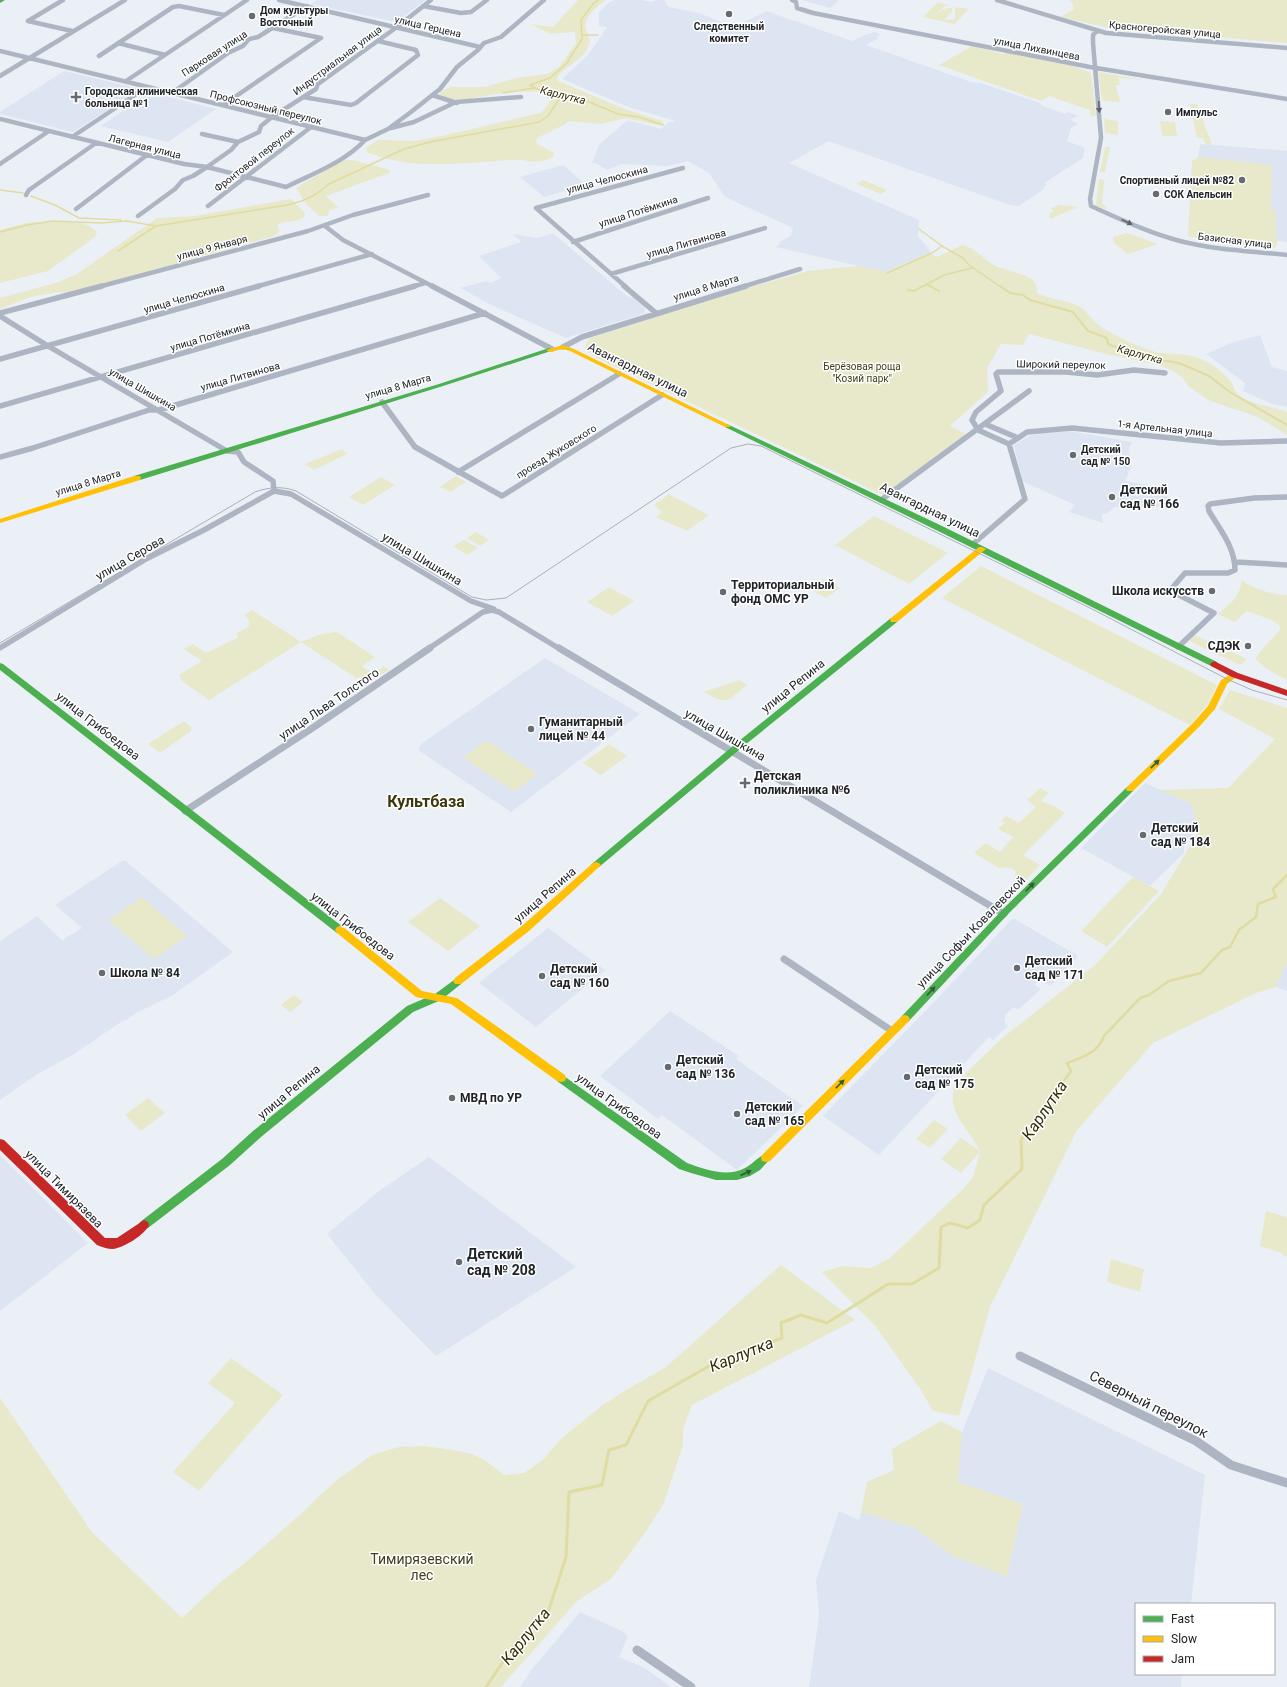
<svg xmlns="http://www.w3.org/2000/svg" width="1287" height="1687" font-family="Roboto,sans-serif">
<style>
.built{fill:#dde5f2}
.green{fill:#e8e8ca}
.lines{fill:none;stroke-linecap:round;stroke-linejoin:round}
.stream-far3{stroke:#dfdca1;stroke-width:1.5}
.stream-far2{stroke:#dfdca1;stroke-width:2}
.stream-far1{stroke:#dfdca1;stroke-width:2.5}
.stream{stroke:#dfdca1;stroke-width:3}
.street-far3{stroke:#adb5c3;stroke-width:4.5}
.street-far2{stroke:#adb5c3;stroke-width:5.5}
.street-far1{stroke:#adb5c3;stroke-width:7}
.street{stroke:#adb5c3;stroke-width:9}
.fast{fill:#4caf50;fill-rule:evenodd}
.slow{fill:#ffc107;fill-rule:evenodd}
.jam{fill:#c62828;fill-rule:evenodd}
.tram{stroke:#aaafb9;stroke-width:1}
.oneway{fill:#5f656d}
.oneway2{fill:#325b37}
.poi-dot{fill:#676b6f;stroke:#fff;stroke-width:1.5}
.labels{text-anchor:middle;stroke-width:3;stroke-linejoin:round;paint-order:stroke}
.far-poi-label{font-size:10px;font-weight:bold;fill:#202327;stroke:#fff;text-anchor:start}
.far-street-label{font-size:10px;fill:#202327;stroke:#fff}
.far-park-label{font-size:10px;fill:#423f1a;stroke:#fff}
.far-water-label{font-size:11px;font-style:italic;fill:#302d06;stroke:#fff}
.street-label{font-size:12px;fill:#202327;stroke:#fff}
.poi-label{font-size:12px;font-weight:bold;fill:#202327;stroke:#fff;text-anchor:start}
.near-poi-label{font-size:14px;font-weight:bold;fill:#202327;stroke:#fff;text-anchor:start}
.near-street-label{font-size:14px;fill:#202327;stroke:#fff}
.near-park-label{font-size:14px;fill:#423f1a;stroke:#fff}
.district-label{font-size:16px;font-weight:bold;fill:#3c380e;stroke:#fff}
.near-water-label{font-size:16px;font-style:italic;fill:#302d06;stroke:#fff}
</style>
<rect width="100%" height="100%" fill="#ebf0f6"/>
<!-- built -->
<path class="built" d="M317 0H426L398 20 392 21 311 4Z
M614 0H642L651 2 657 0H664L668 7 699 13 734 27 767 11 794 21H799L798 22 852 41 867 34H869L874 32 881 34 877 37 879 38 866 45 971 82 981 83 1040 103 1043 106 1065 114 1068 112 1078 116 1070 120 1078 124 1071 128 1067 141 1085 148 1083 158 1044 183 1047 185 1044 187V189L1019 206 1010 205 831 142H827L789 163 919 220 918 236 930 250V253L885 272 776 247 780 243 779 242 791 236 793 228 725 197 709 173 688 161 667 166 622 164 607 170 597 164 592 163 599 145 628 120 661 129 669 122 676 121 631 108 562 79 588 55 607 27 599 26V14H598L607 4Z
M801 0H839L830 8Z
M64 71 141 89 73 132 0 114V112Z
M150 92 216 109 168 142 101 126Z
M1203 144 1287 151V242L1197 230 1198 157 1200 145Z
M563 165 586 185 544 197 520 177Z
M553 233 629 298 634 297 644 307 645 313 566 338 491 305 460 288 486 281 490 283 501 278 479 256 521 242 513 234 537 238Z
M1260 335 1272 367 1287 371V407L1272 404 1243 391 1245 383 1206 354 1231 343Z
M1069 431 1132 442 1129 448 1131 468 1125 481 1165 488 1171 507H1115L1106 514H1102L1103 523 1069 512 1075 505 1022 481 1014 445 1031 435Z
M545 658 640 714 511 812 418 750 421 744Z
M1145 783 1191 803 1199 831 1184 840V853L1150 886 1081 848Z
M122 861H126L233 952 173 995 134 1014 125 1021 124 1020 74 1054 36 1075 0 1100V941L37 916 62 940 82 928 55 905Z
M1013 918 1078 956 1051 986 1039 980 1035 985 1041 989 1018 1010 1014 1007 1006 1014 1004 1022 1008 1026 993 1040 989 1037 879 1155 823 1116 934 1002Z
M548 928 605 970 536 1027 479 983Z
M1285 965 1287 966V991L1276 987Z
M670 1011 739 1056 736 1059 803 1106 737 1170 662 1115 658 1119 600 1076Z
M0 1155 88 1243 0 1311Z
M429 1157 576 1267 436 1356 375 1294 327 1234 379 1191Z
M988 1368 1205 1475 1191 1604H1136V1674H1182L1181 1687H809L819 1616 816 1580 839 1511 859 1520 861 1512 913 1527 953 1556 1007 1576 1023 1504 957 1482 962 1432Z
M580 1612 620 1630 628 1636 619 1657 645 1668 671 1687H520L532 1669Z"/>
<!-- green -->
<path class="green" d="M578 0H606C598 6 583 17 586 29 588 39 593 39 586 51 578 63 563 67 557 78L558 81 625 109 662 121 664 124 662 126 626 118 600 124 568 121 566 124 537 138 536 143 554 153V156C535 167 529 158 510 160 462 163 413 171 367 152L366 148 378 140 415 141 442 136 535 114 541 113 553 98V96L550 93C531 90 510 92 491 95 473 98 458 102 441 97L440 94 441 91 451 87H485L516 78 547 74 559 67 576 43 575 32 550 34 531 24 553 27Z
M1068 0H1287V43L1113 29 1061 17 1074 9 1071 1Z
M938 2 951 6H945L935 15C940 12 945 7 952 8V12L944 20 955 19V7L969 9 954 24 923 17Z
M972 46 1003 54 1005 52 1070 65 1091 73 1096 116H1091L1090 110 1049 96 1041 101 939 65Z
M1098 72 1144 80 1119 78 1120 85H1116L1120 102 1105 101 1102 100Z
M1190 104H1197L1212 145 1206 144 1203 138H1197Z
M1104 119 1118 121V135L1105 133Z
M1160 121 1175 122 1177 136H1162Z
M1105 147H1110L1105 172H1100Z
M1198 157 1272 165 1271 209 1276 212 1277 244 1274 249 1225 244 1188 236 1192 161Z
M345 160H353L390 170 389 173 326 196 338 207V208L330 210 327 216H319L307 205 296 188 337 163Z
M1099 179 1104 180 1102 204 1107 207 1105 209 1096 205Z
M863 180 887 190 881 194 857 184Z
M290 199 293 201 305 213 304 217 295 221 279 223 277 226 280 231 274 236 104 284 66 293 58 292 30 297 0 309V298L59 282 77 274 157 218 195 216Z
M1059 205 1078 207 1050 219 1049 214 1054 211 1050 209Z
M57 221C71 222 87 221 97 232L95 237 48 271 0 283V230L26 223Z
M1127 233 1158 244 1128 254 1114 243 1113 237Z
M962 245C977 248 983 260 996 266 1007 271 1020 272 1031 279 1036 283 1037 287 1037 293 1051 300 1066 299 1080 307 1087 311 1089 317 1095 322 1104 331 1133 344 1146 349 1164 357 1186 350 1205 361 1213 365 1226 374 1231 382 1234 386 1234 391 1238 395 1252 405 1271 406 1287 412V435L1258 417 1210 401 1188 386 1183 378 1173 371 1158 365 1106 354 1029 334 1023 345 1001 344 987 368 988 392 950 426 966 434 883 495 595 357 587 351C585 345 586 343 590 338L758 285 808 271 858 266 885 272 930 253 937 257Z
M342 449 347 454 314 470 305 464Z
M456 476 466 482 450 492 440 487Z
M381 477 395 485 363 505 349 497Z
M669 494 674 497 709 515 687 531 656 517 662 512 654 505Z
M874 516 948 553 909 584 835 545Z
M476 532 489 540 480 546 467 538Z
M464 540 478 548 467 555 453 546Z
M981 566 1217 685 1208 704 1190 725 942 598Z
M825 579 840 588 826 598 810 589Z
M1242 580C1255 590 1271 594 1287 595V680L1267 669 1255 659 1265 646 1280 630V626L1272 620 1247 611 1235 622 1218 614C1233 602 1238 599 1242 580Z
M609 587 634 601 612 616 587 602Z
M252 610 301 642 322 634 337 632 375 657 362 666 373 674 384 666 389 670 369 682 362 677 356 678 301 642 209 700 182 681 179 675 202 661 184 649 193 644 206 653 239 637 236 634 248 627 250 623 245 615Z
M1195 635 1247 659 1240 665 1189 641Z
M739 680 747 685C726 701 729 706 704 692Z
M1230 690 1287 708V966L1285 965 1276 987 1256 993 1153 1043 1077 1130 990 1307 959 1416 933 1411 921 1390 876 1327 822 1272 843 1266 871 1268 890 1258 963 1189 973 1177 980 1152 961 1173 941 1159 961 1138 980 1151C968 1127 944 1111 956 1083L1001 1039 1095 965 1161 894 1199 831 1191 803 1160 790 1228 788 1275 739 1219 709Z
M184 721 191 727V731L160 753 148 744Z
M484 742H489L536 773 535 776 517 790H512L465 759V756Z
M609 744 627 756 601 775 583 763Z
M1040 788 1049 793 1041 801 1054 806 1065 813 1023 855 1040 865 1023 883 1014 878 1016 872C1012 867 1005 867 999 868L974 853 986 843 1000 852 1013 837 998 829 1005 823 1001 821 1006 816 1019 823 1036 807 1027 800Z
M1133 877 1159 891 1107 947 1081 931Z
M142 897 187 936 154 959 108 920Z
M440 898 480 926 448 951 408 922Z
M294 995 303 1002 290 1012 281 1005Z
M148 1098 165 1113 141 1131 125 1115Z
M934 1120 948 1129 930 1148 916 1139Z
M1266 1211 1287 1217V1256L1285 1257 1282 1253 1260 1246Z
M1111 1259 1144 1269 1140 1292 1107 1282Z
M781 1265 855 1320 692 1405 683 1429V1445L663 1505 642 1537 611 1579 577 1601 501 1687H0V1398L92 1532 182 1618 223 1580 251 1558 304 1511 319 1496 341 1477 372 1455 399 1447 424 1446 453 1450 472 1454 486 1461 504 1475 524 1473 543 1460 561 1439 600 1407 626 1390 666 1367Z
M231 1358 283 1395 199 1491 173 1472 235 1403 208 1383Z
M941 1421 962 1432 958 1482 1023 1504 1007 1576 953 1556 913 1527 861 1512 867 1482 894 1470 892 1449Z"/>
<g class="lines">
<!-- stream-far3 -->
<path class="stream-far3" d="M598 0 593 4 581 20 582 39 567 63 550 78 530 85C543 93 562 99 577 97L618 114 639 117 663 125
M582 35H598
M503 93 534 88
M0 190 23 193
M31 196 55 205 79 218 121 220
M919 229 942 246 963 258 969 265 1001 287
M0 232 27 225 52 221 102 223 127 221 156 226 287 205 302 201 316 194 329 184 404 149 430 142 539 122 548 116 561 96
M118 251 156 226
M887 273 932 253 942 246
M926 284 932 287
M922 287 944 275 972 268"/>
<!-- stream-far2 -->
<path class="stream-far2" d="M930 286 939 291
M1000 286 1010 293 1023 295 1030 300 1073 312 1088 331 1107 338 1108 344 1143 357 1179 363 1209 376 1230 392 1287 425
M908 290 914 291 923 286"/>
<!-- stream-far1 -->
<path class="stream-far1" d="M1044 1108 1071 1071 1067 1063C1083 1057 1098 1053 1104 1036L1140 998 1149 995 1169 981 1201 973 1222 950 1230 947 1239 930 1256 917 1258 904 1276 897 1273 889 1287 875"/>
<!-- stream -->
<path class="stream" d="M486 1687 513 1647 549 1609 566 1557 569 1492 602 1485 609 1450 626 1445 648 1401 716 1362 782 1338 781 1323 801 1315 827 1323 888 1284H912L939 1268 941 1227 950 1223 968 1228 980 1220 984 1205 1022 1169 1021 1140 1045 1107"/>
<!-- street-far3 -->
<path class="street-far3" d="M63 0 28 21 72 31
M279 0 480 47
M792 0 796 2 797 8 813 13 1090 67 1287 99
M997 0 1106 33 1287 48
M423 6 461 13 471 12 487 0
M273 28 321 38
M1096 32 1093 35V43L1101 138 1090 199 1091 206C1120 219 1149 233 1180 241 1215 250 1251 251 1287 255
M118 43 165 55
M0 51 365 140
M99 56 173 7 179 6 224 15
M0 76 125 0
M126 81 247 0
M172 93 228 53 243 46 249 39 258 37 307 6
M432 95 457 103
M303 97 351 105 356 103 418 55 416 50 378 41
M223 105 321 38
M0 119 184 164 207 167 286 187C312 174 345 162 365 140
M391 128 414 122 456 102 521 97
M202 134 238 142
M72 137 147 87
M365 140 388 129 411 112 440 89 457 67 478 50 484 43 501 37 544 0
M0 164 49 131
M26 195 29 190 96 143
M208 206 311 127
M536 208 626 287
M536 208 683 168
M76 209 147 155
M138 216 175 189 183 180 193 176 207 167 231 150 238 142 259 132 261 126 272 117 316 89 318 84 397 27 431 0
M325 226 343 240 434 287
M573 242 708 198
M611 274 765 228
M98 287 308 231 353 215 428 195
M255 287 372 254
M411 287 425 283
M742 287 800 269"/>
<!-- street-far2 -->
<path class="street-far2" d="M432 286 552 349
M624 286 656 313
M0 313 102 286
M0 316 48 346 227 451 238 452 244 462 273 481 274 491
M563 347 582 337 746 286
M0 359 259 286
M1165 373 1134 370 1097 375 1066 372H998L996 374 1001 391 976 412 972 420 978 430 1009 444 1027 432 1072 428 1221 443 1286 441
M382 402 415 447 502 496 662 395
M0 406 415 286
M985 424 1018 438
M0 457 33 448 149 410H159L485 313
M458 472 619 374
M274 491 291 494 471 601 494 609
M881 500 1029 391
M973 544 1025 499 1009 444
M1236 562 1287 565
M1178 647 1214 613 1175 593 1173 587 1185 573H1228L1235 570C1235 547 1220 530 1209 511L1208 506 1210 504 1254 498 1287 497
M0 648 146 559 204 530 274 491
M428 649 483 612 492 610 499 612 560 649"/>
<!-- street-far1 -->
<path class="street-far1" d="M559 648 1004 914
M185 811 314 727 430 648
M784 959 892 1031"/>
<!-- street -->
<path class="street" d="M1020 1356 1196 1441 1231 1465 1287 1483
M637 1650 691 1687"/>
<!-- fast -->
<path class="fast" d="M0 0H5L0 3Z
M549 348 551 349V351L443 386 140 480H134L133 478 134 476 439 384Z
M727 424 942 526 1217 662 1218 664 1214 667 1211 666 936 530 725 427V425Z
M894 617 897 618 898 620 897 622 745 745 599 867H593L591 865 593 863 739 741 891 618Z
M0 663 3 664 343 927 345 930 343 933H337L0 670Z
M1130 786 1133 787 1134 789 1133 791 1010 912 908 1022 905 1023 902 1022 900 1019 902 1016 1004 908 1127 787Z
M458 977 461 978 463 981 461 984 441 1000 413 1012 261 1137 230 1165 148 1228 144 1230 140 1228 139 1225 140 1222 222 1159 253 1131 407 1006 435 994Z
M561 1074 687 1163C704 1169 727 1178 745 1168 753 1164 758 1156 766 1154L770 1155 771 1158 760 1170 750 1176 737 1180H716L691 1173 679 1169 557 1081 556 1078 557 1075Z"/>
<!-- slow -->
<path class="slow" d="M563 345 574 349 731 426 729 427H725L570 351 563 349 549 352 546 350Z
M134 476H140L141 478 140 480 0 523V519Z
M979 547H982L986 549 897 622H891L890 620 891 618Z
M1235 672 1239 675 1227 684 1215 709 1199 727 1133 791H1127L1126 789 1127 787 1193 723 1208 706 1221 680Z
M596 862 599 863 601 865 599 867 529 931 461 984H455L453 981 455 978 523 925 593 863Z
M340 926 343 927 422 991 457 998 565 1075 566 1078 565 1081 561 1082 557 1081 451 1004 416 997 337 933 335 930 337 927Z
M905 1015 908 1016 910 1019 908 1022 770 1161 766 1162 762 1161 761 1158 762 1155 902 1016Z"/>
<!-- jam -->
<path class="jam" d="M1214 661 1238 673 1287 690V696L1232 677 1211 666 1210 664Z
M0 1139 4 1140 105 1238H117L144 1220 148 1222 149 1225C145 1235 123 1248 113 1249 107 1249 102 1247 97 1245L0 1150Z"/>
<!-- tram -->
<path class="tram" d="M0 643 255 492C269 487 282 486 296 491L472 597 486 600 506 598 731 448 748 444 761 446 1092 609 1227 679 1252 690 1287 700"/>
</g>
<!-- one-way arrows -->
<defs><path id="oneway-solid" d="M-6-.8H1V-3.2L6.5 0L1 3.2V.8H-6Z"/></defs>
<g class="oneway">
<use href="#oneway-solid" transform="translate(1099 107) rotate(87)"/>
<use href="#oneway-solid" transform="translate(1127 222) rotate(25)"/>
</g>
<g class="oneway2">
<use href="#oneway-solid" transform="translate(1155 764) rotate(-44)"/>
<use href="#oneway-solid" transform="translate(1030 887) rotate(-45)"/>
<use href="#oneway-solid" transform="translate(931 991) rotate(-47)"/>
<use href="#oneway-solid" transform="translate(840 1084) rotate(-45)"/>
<use href="#oneway-solid" transform="translate(746 1173) rotate(-25)"/>
</g>
<!-- markers -->
<g class="poi-dot">
<circle cx="729" cy="14" r="4"/>
<circle cx="252" cy="16" r="4"/>
<path d="M74 91h4v4h4v4h-4v4h-4v-4h-4v-4h4z"/>
<circle cx="1168" cy="112" r="4"/>
<circle cx="1242" cy="180" r="4"/>
<circle cx="1156" cy="194" r="4"/>
<circle cx="1073" cy="455" r="4"/>
<circle cx="1112" cy="497" r="4"/>
<circle cx="1212" cy="591" r="4"/>
<circle cx="723" cy="592" r="4"/>
<circle cx="1248" cy="646" r="4"/>
<circle cx="531" cy="729" r="4"/>
<path d="M743 777h4v4h4v4h-4v4h-4v-4h-4v-4h4z"/>
<circle cx="1143" cy="835" r="4"/>
<circle cx="1017" cy="968" r="4"/>
<circle cx="102" cy="973" r="4"/>
<circle cx="542" cy="976" r="4"/>
<circle cx="668" cy="1067" r="4"/>
<circle cx="907" cy="1077" r="4"/>
<circle cx="452" cy="1098" r="4"/>
<circle cx="737" cy="1114" r="4"/>
<circle cx="459" cy="1262" r="4"/>
</g>
<g class="labels">
<!-- far-poi labels -->
<g class="far-poi-label">
<text x="260" y="14">Дом культуры<tspan x="260" dy="12">Восточный</tspan></text>
<text x="729" y="30" text-anchor="middle">Следственный<tspan x="729" dy="12">комитет</tspan></text>
<text x="85" y="95">Городская клиническая<tspan x="85" dy="12">больница №1</tspan></text>
<text x="1176" y="116">Импульс</text>
<text x="1234" y="184" text-anchor="end">Спортивный лицей №82</text>
<text x="1164" y="198">СОК Апельсин</text>
<text x="1081" y="453">Детский<tspan x="1081" dy="12">сад № 150</tspan></text>
</g>
<!-- far-street labels -->
<g class="far-street-label">
<text transform="translate(428 26) rotate(13)" y="4">улица Герцена</text>
<text transform="translate(1165 29) rotate(5)" y="4">Красногеройская улица</text>
<text transform="translate(1037 48) rotate(11)" y="4">улица Лихвинцева</text>
<text transform="translate(214 53) rotate(-33)" y="4">Парковая улица</text>
<text transform="translate(337 60) rotate(-37)" y="4">Индустриальная улица</text>
<text transform="translate(266 107) rotate(14)" y="4">Профсоюзный переулок</text>
<text transform="translate(145 146) rotate(14)" y="4">Лагерная улица</text>
<text transform="translate(254 159) rotate(-38)" y="4">Фронтовой переулок</text>
<text transform="translate(607 179) rotate(-15)" y="4">улица Челюскина</text>
<text transform="translate(638 211) rotate(-18)" y="4">улица Потёмкина</text>
<text transform="translate(1235 240) rotate(7)" y="4">Базисная улица</text>
<text transform="translate(686 243) rotate(-16)" y="4">улица Литвинова</text>
<text transform="translate(212 247) rotate(-15)" y="4">улица 9 Января</text>
<text transform="translate(706 287) rotate(-17)" y="4">улица 8 Марта</text>
<text transform="translate(184 298) rotate(-16)" y="4">улица Челюскина</text>
<text transform="translate(210 336) rotate(-16)" y="4">улица Потёмкина</text>
<text transform="translate(1061 364) rotate(1)" y="4">Широкий переулок</text>
<text transform="translate(240 376) rotate(-16)" y="4">улица Литвинова</text>
<text transform="translate(398 386) rotate(-16)" y="4">улица 8 Марта</text>
<text transform="translate(143 389) rotate(30)" y="4">улица Шишкина</text>
<text transform="translate(1165 428) rotate(6)" y="4">1-я Артельная улица</text>
<text transform="translate(556 451) rotate(-32)" y="4">проезд Жуковского</text>
<text transform="translate(88 482) rotate(-17)" y="4">улица 8 Марта</text>
</g>
<!-- far-park labels -->
<g class="far-park-label">
<text x="862" y="370">Берёзовая роща<tspan x="862" dy="12">"Козий парк"</tspan></text>
</g>
<!-- far-water labels -->
<g class="far-water-label">
<text transform="translate(563 95) rotate(14)" y="4">Карлутка</text>
<text transform="translate(1140 354) rotate(15)" y="4">Карлутка</text>
</g>
<!-- street labels -->
<g class="street-label">
<text transform="translate(638 370) rotate(26)" y="4">Авангардная улица</text>
<text transform="translate(930 510) rotate(26)" y="4">Авангардная улица</text>
<text transform="translate(130 558) rotate(-30)" y="4">улица Серова</text>
<text transform="translate(422 559) rotate(31)" y="4">улица Шишкина</text>
<text transform="translate(793 686) rotate(-39)" y="4">улица Репина</text>
<text transform="translate(329 704) rotate(-34)" y="4">улица Льва Толстого</text>
<text transform="translate(98 726) rotate(38)" y="4">улица Грибоедова</text>
<text transform="translate(725 735) rotate(30)" y="4">улица Шишкина</text>
<text transform="translate(545 895) rotate(-41)" y="4">улица Репина</text>
<text transform="translate(353 926) rotate(38)" y="4">улица Грибоедова</text>
<text transform="translate(971 932) rotate(-46)" y="4">улица Софьи Ковалевской</text>
<text transform="translate(289 1092) rotate(-40)" y="4">улица Репина</text>
<text transform="translate(619 1106) rotate(36)" y="4">улица Грибоедова</text>
<text transform="translate(64 1189) rotate(45)" y="4">улица Тимирязева</text>
</g>
<!-- poi labels -->
<g class="poi-label">
<text x="1120" y="494">Детский<tspan x="1120" dy="14">сад № 166</tspan></text>
<text x="731" y="589">Территориальный<tspan x="731" dy="14">фонд ОМС УР</tspan></text>
<text x="1204" y="595" text-anchor="end">Школа искусств</text>
<text x="1240" y="650" text-anchor="end">СДЭК</text>
<text x="539" y="726">Гуманитарный<tspan x="539" dy="14">лицей № 44</tspan></text>
<text x="754" y="780">Детская<tspan x="754" dy="14">поликлиника №6</tspan></text>
<text x="1151" y="832">Детский<tspan x="1151" dy="14">сад № 184</tspan></text>
<text x="1025" y="965">Детский<tspan x="1025" dy="14">сад № 171</tspan></text>
<text x="550" y="973">Детский<tspan x="550" dy="14">сад № 160</tspan></text>
<text x="110" y="977">Школа № 84</text>
<text x="676" y="1064">Детский<tspan x="676" dy="14">сад № 136</tspan></text>
<text x="915" y="1074">Детский<tspan x="915" dy="14">сад № 175</tspan></text>
<text x="460" y="1102">МВД по УР</text>
<text x="745" y="1111">Детский<tspan x="745" dy="14">сад № 165</tspan></text>
</g>
<!-- near-poi labels -->
<g class="near-poi-label">
<text x="467" y="1259">Детский<tspan x="467" dy="16">сад № 208</tspan></text>
</g>
<!-- near-street labels -->
<g class="near-street-label">
<text transform="translate(1149 1404) rotate(27)" y="5">Северный переулок</text>
</g>
<!-- near-park labels -->
<g class="near-park-label">
<text x="422" y="1564">Тимирязевский<tspan x="422" dy="16">лес</tspan></text>
</g>
<!-- district labels -->
<g class="district-label">
<text x="426" y="807">Культбаза</text>
</g>
<!-- near-water labels -->
<g class="near-water-label">
<text transform="translate(1044 1110) rotate(-56)" y="6">Карлутка</text>
<text transform="translate(741 1354) rotate(-22)" y="6">Карлутка</text>
<text transform="translate(525 1636) rotate(-51)" y="6">Карлутка</text>
</g>
</g>
<!-- legend -->
<rect x="1135" y="1603" width="140" height="72" fill="#ffffff" stroke="#a6a7a9"/>
<rect x="1143" y="1616" width="20" height="6" fill="#4caf50" stroke="#a6a7a9"/>
<text x="1171" y="1623" font-size="12" fill="#202327">Fast</text>
<rect x="1143" y="1636" width="20" height="6" fill="#ffc107" stroke="#a6a7a9"/>
<text x="1171" y="1643" font-size="12" fill="#202327">Slow</text>
<rect x="1143" y="1656" width="20" height="6" fill="#c62828" stroke="#a6a7a9"/>
<text x="1171" y="1663" font-size="12" fill="#202327">Jam</text>
</svg>
